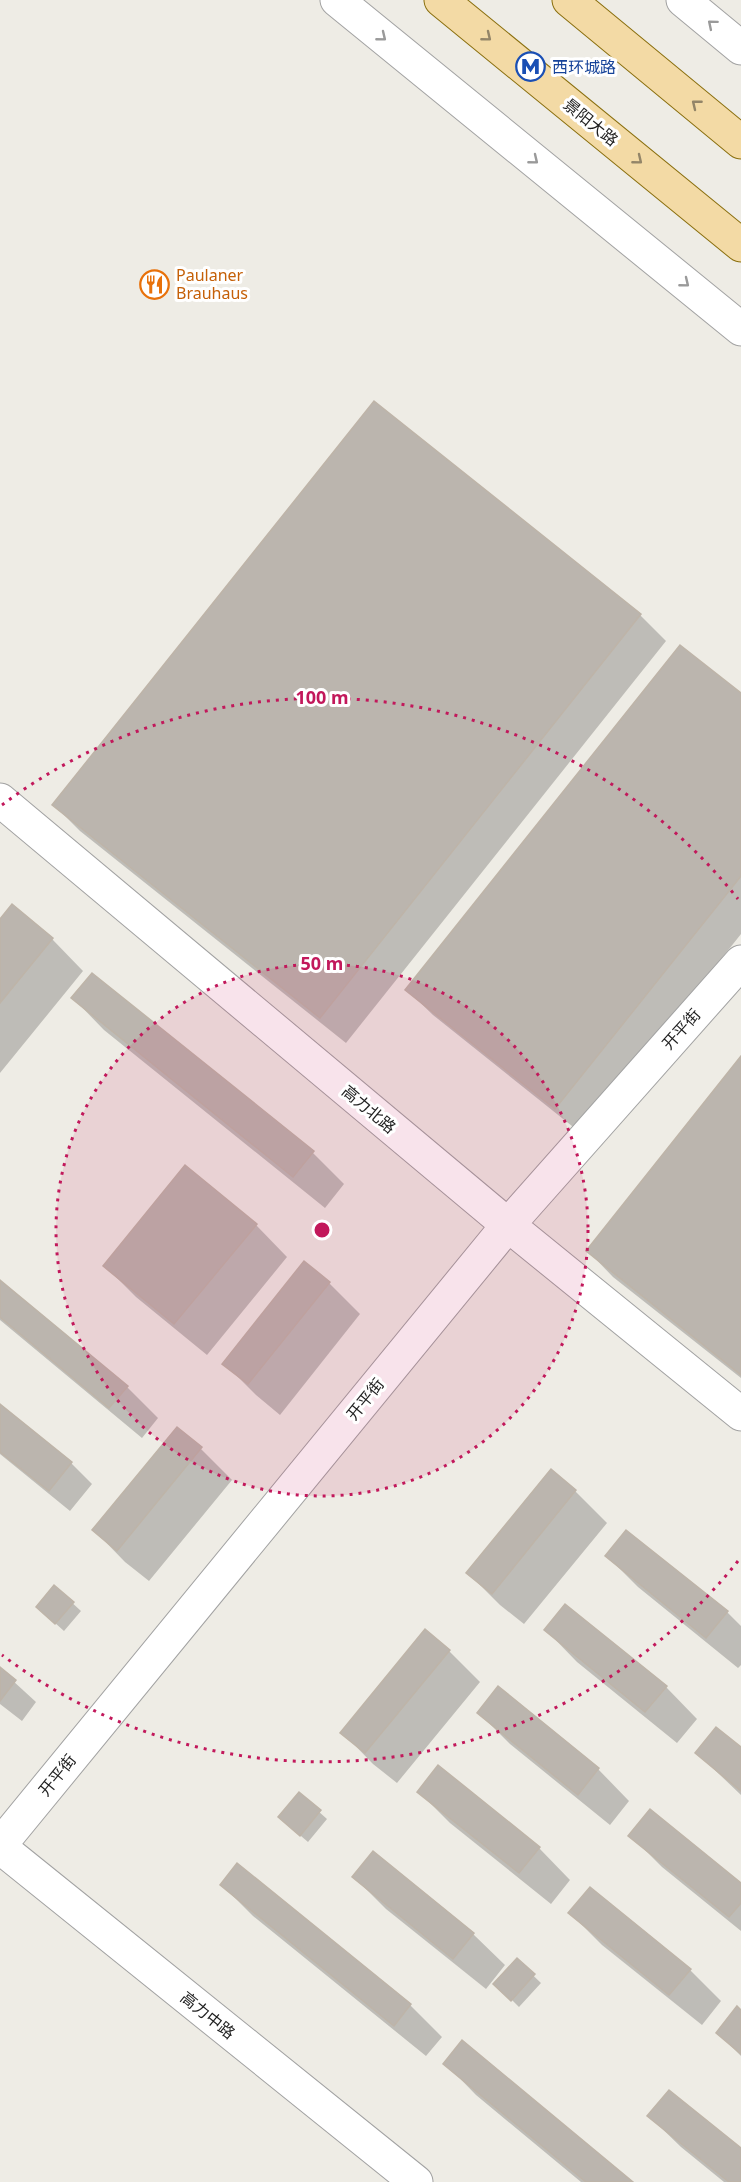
<svg xmlns="http://www.w3.org/2000/svg" width="741" height="2182" font-family="'Noto Sans','Noto Sans SC',sans-serif">
<style>
.shadow{fill:#0003}
.building{fill:#bbb5ae;stroke:#beb4a8;stroke-width:1.5}
.lines{fill:none;stroke-linecap:round;stroke-linejoin:round}
.minor-casing{stroke:#a2a2a2;stroke-width:35}
.major-casing{stroke:#8a6f0e;stroke-width:35}
.minor{stroke:#fff;stroke-width:33}
.major{stroke:#f3daa5;stroke-width:33}
.oneway{stroke:#9a9a9a}
.oneway2{stroke:#938568}
.ring{fill:none;stroke:#c2185b;stroke-width:3;stroke-dasharray:3 6}
.labels{text-anchor:middle;stroke-width:6;stroke-linejoin:round;paint-order:stroke}
.transit-label{font-size:16px;fill:#164399;stroke:#fff;text-anchor:start}
.street-label{font-size:16px;fill:#1e1e1e;stroke:#fff}
.food-label{font-size:16px;fill:#c56008;stroke:#fff;text-anchor:start}
.centre{fill:#c2185b;stroke:#fff;stroke-width:3}
.ring-label{font-size:18px;text-anchor:middle;font-weight:bold;fill:#c2185b;stroke:#fff;stroke-width:6;stroke-linejoin:round;paint-order:stroke}
</style>
<rect width="100%" height="100%" fill="#eeece5"/>
<!-- shadow -->
<path class="shadow" d="M374 403 640 615 666 641 346 1043 80 831 54 805Z
M741 695V934L582 1134 433 1015 407 990Z
M12 906 52 939 83 971 0 1073V921Z
M73 998 313 1153 344 1184 325 1208 104 1030Z
M741 1059V1378L613 1277 588 1251Z
M256 1225 287 1257 207 1355 136 1297 105 1266Z
M0 1282 127 1387 158 1418 142 1438 0 1320Z
M329 1283 360 1314 280 1415 256 1395 224 1363Z
M0 1405 71 1463 92 1484 70 1511 0 1454Z
M201 1449 232 1480 149 1581 125 1562 94 1530Z
M552 1471 575 1491 607 1523 524 1624 500 1605 468 1573Z
M607 1556 727 1612 741 1626V1665L738 1668 638 1587Z
M55 1587 81 1611 64 1631 45 1614Z
M546 1630 666 1687 697 1719 677 1743 577 1662Z
M449 1651 480 1682 397 1783 373 1764 342 1732Z
M0 1669 36 1702 22 1721 0 1704Z
M479 1713 598 1769 629 1801 610 1825 510 1744Z
M741 1749V1795L697 1753Z
M419 1792 539 1848 570 1880 551 1904 450 1823Z
M299 1794 327 1819 308 1842 287 1824Z
M630 1835 741 1885V1931L662 1867Z
M237 1865 410 2005 442 2037 426 2056 253 1916 222 1885Z
M354 1877 473 1934 505 1965 486 1989 386 1909Z
M570 1913 690 1970 721 2001 702 2025 602 1945Z
M517 1960 541 1983 519 2007 496 1984Z
M741 2011V2056L718 2033Z
M445 2063 631 2182H581L476 2095Z
M649 2116 741 2150V2182H724L681 2147Z"/>
<!-- building -->
<path class="building" d="M374 401 641 614 320 1018 52 805Z
M680 645 741 693V876L555 1109 405 990Z
M12 904 53 938 0 1003V919Z
M92 973 314 1151 293 1177 71 998Z
M741 1056V1375L586 1251Z
M185 1165 257 1224 174 1324 103 1266Z
M304 1261 330 1282 248 1384 222 1364Z
M0 1280 128 1386 109 1408 0 1317Z
M0 1404 72 1462 49 1491 0 1452Z
M177 1427 202 1447 117 1551 92 1530Z
M551 1469 576 1490 492 1594 466 1573Z
M626 1530 728 1611 706 1638 605 1556Z
M54 1585 74 1602 55 1624 36 1607Z
M565 1604 667 1686 645 1712 544 1630Z
M425 1629 450 1650 365 1753 340 1733Z
M0 1667 16 1680 0 1701Z
M498 1686 599 1768 578 1795 477 1713Z
M716 1727 741 1747V1791L695 1753Z
M438 1765 540 1847 519 1873 417 1792Z
M299 1792 321 1810 300 1836 278 1817Z
M650 1809 741 1883V1903L729 1917 628 1836Z
M373 1851 474 1933 453 1959 352 1877Z
M237 1863 411 2004 394 2026 220 1885Z
M590 1887 691 1969 669 1995 568 1913Z
M517 1958 535 1974 511 2001 493 1984Z
M737 2006 741 2010V2054L716 2033Z
M462 2040 633 2182H586L443 2064Z
M669 2090 741 2148V2182H729L647 2116Z"/>
<g class="lines">
<defs>
<path id="minor" d="M337 0 741 329
M683 0 741 48
M0 800 508 1225 741 1414
M0 1845 508 1225 741 962
M0 1847 416 2182"/>
<path id="major" d="M441 0 741 245
M569 0 741 142"/>
</defs>
<!-- minor casing -->
<use href="#minor" class="minor-casing"/>
<!-- major casing -->
<use href="#major" class="major-casing"/>
<!-- minor -->
<use href="#minor" class="minor"/>
<!-- major -->
<use href="#major" class="major"/>
</g>
<!-- one-way arrows -->
<defs><path id="oneway-chevron" d="M-2-3.5L2.5 0L-2 3.5" fill="none" stroke-width="1.6" stroke-linecap="round" stroke-linejoin="round" transform="scale(1.5)"/></defs>
<g class="oneway">
<use href="#oneway-chevron" transform="translate(712 24) rotate(-140)"/>
<use href="#oneway-chevron" transform="translate(382 37) rotate(39)"/>
<use href="#oneway-chevron" transform="translate(534 160) rotate(39)"/>
<use href="#oneway-chevron" transform="translate(685 283) rotate(39)"/>
</g>
<g class="oneway2">
<use href="#oneway-chevron" transform="translate(487 37) rotate(39)"/>
<use href="#oneway-chevron" transform="translate(696 104) rotate(-141)"/>
<use href="#oneway-chevron" transform="translate(638 160) rotate(39)"/>
</g>
<!-- distance rings -->
<circle cx="322" cy="1230" r="266" fill="#c2185b" fill-opacity=".12"/>
<g class="ring">
<circle cx="322" cy="1230" r="266"/>
<path d="M738 1561A532 532 0 0 1 2 1655M2 805A532 532 0 0 1 738 899"/>
</g>
<!-- icons -->
<defs>
<symbol id="metro-ring" viewBox="-11 -11 22 22"><circle r="9.5" fill="#fff" stroke="#1a4fb4" stroke-width="1.5"/><path d="M-5.5 5V-5H-3L0 0L3-5H5.5V5H3V-.5L0 4L-3-.5V5Z" fill="#1a4fb4"/></symbol>
<symbol id="restaurant-ring" viewBox="-11 -11 22 22"><circle r="9.5" fill="#fff" stroke="#e8710a" stroke-width="1.5"/><path d="M-5-6h1v4h1v-4h1v4h1v-4h1v5L-1.5 .5V6h-2V.5L-5-1ZM5-6V6H3V1.5H1.5Q1.5-4 5-6Z" fill="#e8710a"/></symbol>
</defs>
<g fill-rule="evenodd">
<use href="#metro-ring" x="514" y="50" width="33" height="33"/>
<use href="#restaurant-ring" x="138" y="268" width="33" height="33"/>
</g>
<g class="labels">
<!-- transit labels -->
<g class="transit-label">
<text x="552" y="73">西环城路</text>
</g>
<!-- street labels -->
<g class="street-label">
<text transform="translate(591 122) rotate(39)" y="6">景阳大路</text>
<text transform="translate(681 1029) rotate(-48)" y="6">开平街</text>
<text transform="translate(369 1109) rotate(40)" y="6">高力北路</text>
<text transform="translate(365 1399) rotate(-51)" y="6">开平街</text>
<text transform="translate(57 1775) rotate(-51)" y="6">开平街</text>
<text transform="translate(208 2015) rotate(39)" y="6">高力中路</text>
</g>
<!-- food labels -->
<g class="food-label">
<text x="176" y="281">Paulaner<tspan x="176" dy="18">Brauhaus</tspan></text>
</g>
</g>
<circle cx="322" cy="1230" r="9" class="centre"/>
<g class="ring-label">
<text x="322" y="704">100 m</text>
<text x="322" y="970">50 m</text>
</g>
</svg>
